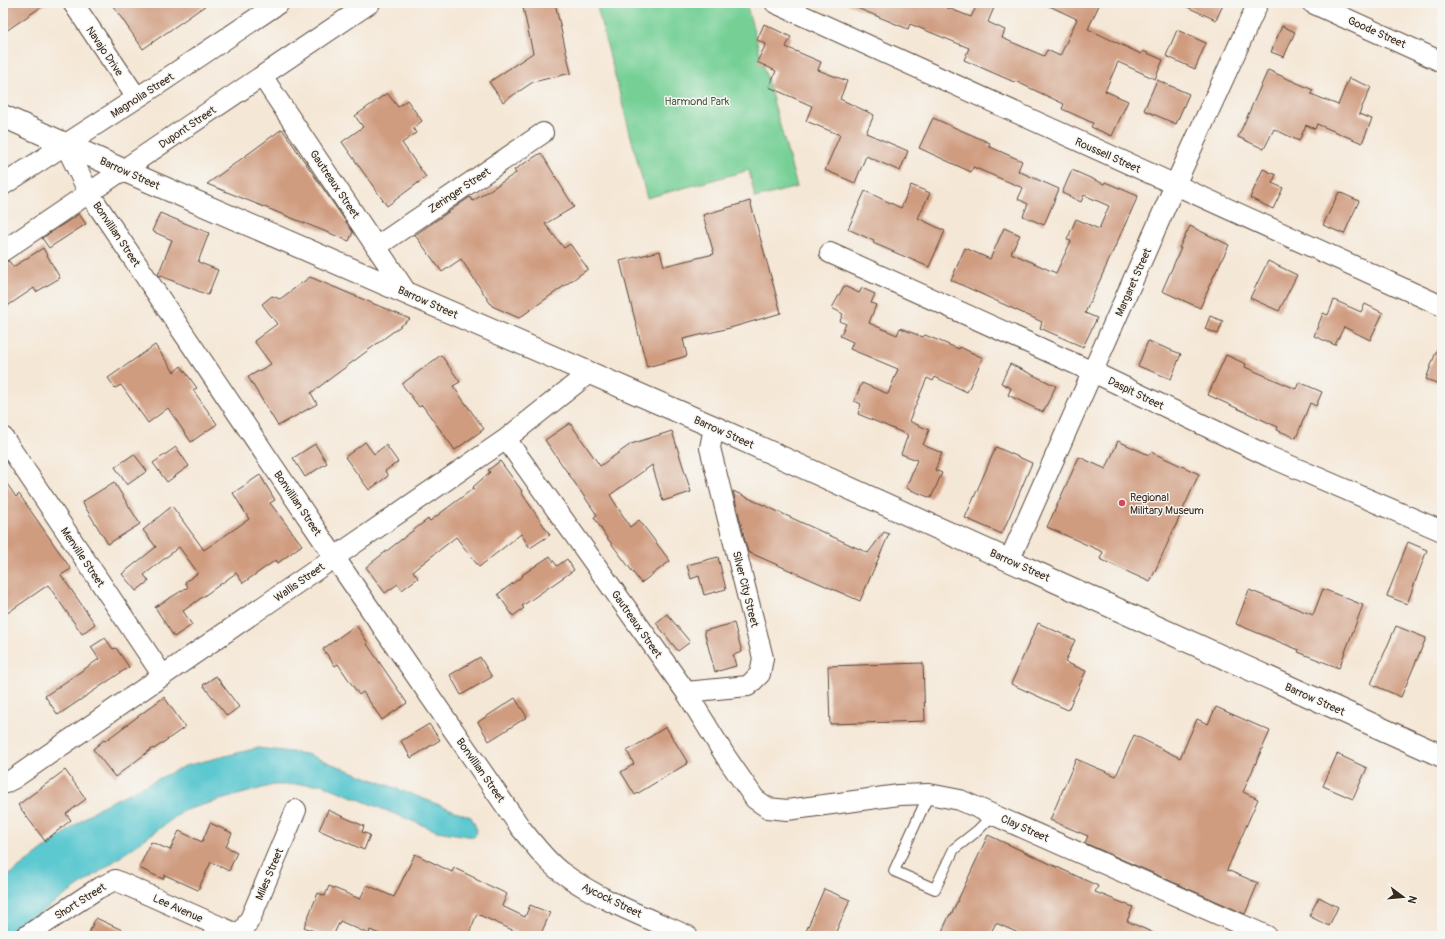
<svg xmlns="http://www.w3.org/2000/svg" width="1445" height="939" font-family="Pangolin,sans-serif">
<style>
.green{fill:#76d096;stroke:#587d5a}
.water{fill:#5bc8d0;stroke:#4b7977}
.building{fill:#d09c80}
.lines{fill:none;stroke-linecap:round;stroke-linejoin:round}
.service-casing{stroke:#57463a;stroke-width:12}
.minor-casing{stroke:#57463a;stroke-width:22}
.secondary-casing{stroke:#57463a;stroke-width:24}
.service{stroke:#fff;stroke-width:10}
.minor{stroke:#fff;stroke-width:20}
.secondary{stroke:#fff;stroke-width:22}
.poi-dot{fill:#d1495b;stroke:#f6f6f2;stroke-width:1.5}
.labels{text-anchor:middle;stroke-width:3;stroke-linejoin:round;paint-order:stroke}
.street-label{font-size:11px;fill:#3b2a1e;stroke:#f6f6f2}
.park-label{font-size:11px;fill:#4d5c42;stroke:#f6f6f2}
.poi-label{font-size:11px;fill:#3b2a1e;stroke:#f6f6f2;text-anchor:start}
</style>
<rect width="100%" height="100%" fill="#f6f6f2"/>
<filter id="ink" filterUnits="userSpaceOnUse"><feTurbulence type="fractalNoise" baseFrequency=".025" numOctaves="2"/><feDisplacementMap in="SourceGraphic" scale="8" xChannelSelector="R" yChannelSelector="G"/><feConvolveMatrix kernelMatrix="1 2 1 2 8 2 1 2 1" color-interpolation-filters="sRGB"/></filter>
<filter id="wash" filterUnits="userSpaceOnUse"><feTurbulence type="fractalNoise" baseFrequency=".012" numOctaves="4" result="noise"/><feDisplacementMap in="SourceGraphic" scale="16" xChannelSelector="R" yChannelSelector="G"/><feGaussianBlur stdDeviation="0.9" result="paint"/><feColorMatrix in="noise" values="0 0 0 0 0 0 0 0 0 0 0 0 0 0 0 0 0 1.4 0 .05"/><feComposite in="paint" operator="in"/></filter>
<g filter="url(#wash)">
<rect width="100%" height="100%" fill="#f5e7d6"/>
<!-- green -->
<path class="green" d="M596 3H746L797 187 755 198 749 170 647 198Z"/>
<!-- water -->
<path class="water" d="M258 748 306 754 471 817 477 830 474 837 437 831 321 784 273 785 185 810 102 870 6 936H3V880L98 808 185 766Z"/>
<g id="blocks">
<!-- building -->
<path class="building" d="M3 3H47L3 33Z
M111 3H209L143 49Z
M522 3H555L571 73 533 82 503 102 489 82 533 53Z
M845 3H935L971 17 978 3H996L988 22 1005 30 1002 38 1044 56 1047 50 1060 56 1077 19 1043 3H1100L1088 29 1141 54 1143 51 1163 60 1155 79 1118 62 1105 91 1128 101 1112 136 1091 127 1093 123 1062 109 1064 104 1015 81 1014 82 964 60 969 48 910 24 908 29Z
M1178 3H1224L1216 20Z
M764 24 791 37 786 47 821 62 818 70 847 81 840 99 874 115 866 133 908 151 900 171 866 156 855 183 825 170 840 135 806 121 812 106 769 87 776 71 757 62 766 44 757 40Z
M1282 26 1295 32 1284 57 1271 52Z
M1177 30 1206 43 1195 69 1166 56Z
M1268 70 1313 90 1311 94 1338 105 1349 78 1371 87 1359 114 1372 119 1362 143 1317 124 1315 129 1306 125 1299 141 1274 129 1264 149 1238 137Z
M1157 80 1189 94 1176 124 1144 110Z
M387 93 398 107 407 100 422 121 413 128 416 133 402 143 426 177 387 206 342 142 363 127 355 116Z
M933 118 990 143 988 146 1022 161 1018 171 1059 189 1044 225 1023 216 1028 204 1018 199 1023 188 973 167 971 172 919 148Z
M282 129 353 232 349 241 207 184Z
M541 153 574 207 545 224 564 248 570 244 588 269 519 318 492 306 461 259 442 272 415 235 470 197 473 201 516 173 514 170Z
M1263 169 1276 175 1272 183 1283 188 1273 209 1250 198Z
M1072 170 1104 184 1105 182 1138 196 1085 313 1097 318 1083 347 1040 328 1042 322 951 280 965 248 990 259 1004 228 1020 235 1011 253 1056 273 1071 241 1067 240 1076 219 1099 229 1109 206 1084 195 1081 202 1062 193Z
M911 185 930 193 918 218 945 231 929 267 873 243 874 241 848 229 865 191 901 208Z
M1339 192 1359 201 1344 234 1323 225Z
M750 201 781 313 730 328 683 339 687 356 647 367 620 261 660 251 664 266 714 254 703 215Z
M160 213 209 233 198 262 218 270 208 295 158 275 172 240 152 231Z
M79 214 86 224 49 248 42 238Z
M1190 226 1229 245 1208 288H1209L1200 308 1162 291 1181 248H1179Z
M43 248 60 278 36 292 34 288 3 309V262L9 261 13 267Z
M1268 261 1297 275 1279 311 1250 298Z
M310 277 410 319 311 393 317 404 278 426 248 377 271 364 254 341 277 324 262 304 272 296 280 299Z
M844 286 859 293 862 288 875 294 871 303 876 305 869 323 897 335 900 328 923 337 925 335 959 349 960 347 983 358 967 392 935 377 933 381 927 378 909 421 929 430 923 445 942 453 935 470 942 473 931 498 906 488 917 460 901 454 908 435 858 414 861 404 854 401 862 383 888 394 898 369 850 349 853 342 840 336 846 324 840 321 843 314 832 308Z
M1334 300 1361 312 1365 304 1383 313 1370 340 1344 327 1335 345 1314 336 1323 313 1328 315Z
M1210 316 1223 321 1218 334 1205 329Z
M1148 341 1181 354 1171 379 1138 366Z
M1440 341H1442V385L1426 379Z
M155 345 174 372 181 366 197 388 193 390 217 424 191 442 168 408 148 423 121 385 115 388 108 378Z
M441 355 460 382 453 386 484 429 455 450 422 405 419 407 402 384Z
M1226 355 1246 364 1245 367 1296 389 1299 382 1322 392 1316 406 1310 403 1296 438 1277 430 1278 427 1208 395Z
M1010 364 1056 386 1043 412 1008 395 1011 388 1001 383Z
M570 423 600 466 631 444 672 431 691 492 663 501 652 465 610 495 630 527 639 520 670 561 641 583 605 535 594 517 597 515 545 440Z
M1118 441 1149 455 1151 452 1199 474 1150 582 1100 559 1103 552 1047 527 1079 457 1106 469Z
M365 442 374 454 386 445 398 462 385 471 388 476 369 490 345 457Z
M315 444 327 463 305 477 293 458Z
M176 447 189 466 167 482 153 463Z
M996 447 1032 463 1002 534 965 518Z
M134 454 147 471 127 485 115 467Z
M500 461 522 491 521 492 550 535 530 548 521 534 479 567 456 537 413 571 418 578 402 590 398 584 385 593 366 567 428 519 430 521 474 488 473 487 490 472 488 470Z
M260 475 275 500 270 503 302 545 278 563 276 560 243 583 236 573 183 611 192 625 174 637 155 607 188 587 185 582 198 573 179 547 144 575 149 581 136 591 122 574 156 547 143 530 172 506 204 550 249 519 233 493Z
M3 478 16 497 19 494 71 569 61 575 95 624 82 634 48 585 3 616Z
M114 482 140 524 108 544 82 502Z
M733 491 868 553 884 532 889 534 860 601 748 552Z
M1408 542 1427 550 1407 604 1387 596Z
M550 556 557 566 567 559 574 570 522 606 524 608 513 616 498 594 523 576 522 575Z
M718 557 726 589 704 595 699 576 691 579 687 565Z
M1323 589 1363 605 1339 668 1298 652 1299 650 1236 624 1249 590 1313 615Z
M667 614 690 642 678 651 656 623Z
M734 623 742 652 733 655 736 666 715 672 704 631Z
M1038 623 1075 640 1065 662 1086 671 1068 710 1011 684Z
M356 625 368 643 367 644 407 703 382 720 363 692 359 695 338 664 335 666 323 649Z
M1396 626 1426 638 1401 697 1371 684Z
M105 638 113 649 116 648 129 667 58 715 45 696 99 659 91 647Z
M480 657 492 677 461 695 450 675Z
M923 663 925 721 830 724 828 666Z
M216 676 239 707 227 716 203 685Z
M164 697 185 727 154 749 153 748 115 777 93 749 104 740 105 741Z
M515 698 527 717 489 741 478 722Z
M1216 707 1270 731 1243 792 1258 799 1227 870 1258 883 1245 914 1085 843 1088 836 1050 820 1076 759 1116 776 1134 735 1180 758 1197 719 1208 724Z
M429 724 440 740 411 758 401 741Z
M666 727 688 763 635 795 621 772 634 764 627 751Z
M1337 754 1367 768 1353 799 1323 786Z
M65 770 86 799 66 814 71 820 45 841 18 805Z
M328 810 364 826 362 832 370 835 364 850 319 830Z
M210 823 232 833 226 847 237 852 229 871 211 862 198 890 165 875 163 879 139 868 151 842 170 850 179 831 202 842Z
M988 835 1098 886 1095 892 1133 907 1127 921 1160 936H1025L996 923 989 936H940L950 914 951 915Z
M415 854 452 872 454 868 475 878V879L507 894 502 906 525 917 530 905 550 913 540 936H517L519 933 477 914 468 936H384L370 930 369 934 340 921 333 936H326L304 927 318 893 325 896 329 886 360 899 367 885 394 897Z
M824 889 850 900 834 936H804Z
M1319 897 1338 907 1329 926 1309 916Z
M96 918 135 936H87Z"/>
</g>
</g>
<g filter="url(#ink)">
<use href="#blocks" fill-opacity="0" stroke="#57463a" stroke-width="1"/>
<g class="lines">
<defs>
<path id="service" d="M929 794 894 871 935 889 954 849 977 831 993 815"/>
<path id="minor" d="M73 3 137 98
M775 3 1442 306
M1312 3 1442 62
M262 76 407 293
M65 144 89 193 335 558 520 827C533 843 545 860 561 872 599 900 645 917 688 936
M3 185 160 83 279 3
M376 247 543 133
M3 251 370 3
M830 253 1093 372 1270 457 1442 531
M3 437 163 676
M506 439 686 692 726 757 755 799 768 808 787 810 899 795 929 794 960 800 1267 936
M1009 561 1175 185 1258 3
M686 692 748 686 760 674 763 658 710 448 714 427
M3 784 13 779 506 439 589 373
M26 936 97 889 115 880 241 936
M240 936 251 917 296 810"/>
<path id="secondary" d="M3 116 123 170 714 427 1442 756"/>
</defs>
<!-- service casing -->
<use href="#service" class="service-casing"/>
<!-- minor casing -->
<use href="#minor" class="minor-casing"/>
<!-- secondary casing -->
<use href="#secondary" class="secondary-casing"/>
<!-- service -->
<use href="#service" class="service"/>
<!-- minor -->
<use href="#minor" class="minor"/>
<!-- secondary -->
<use href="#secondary" class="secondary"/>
</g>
</g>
<!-- markers -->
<circle class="poi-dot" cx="1122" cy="503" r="4"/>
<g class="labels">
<!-- street labels -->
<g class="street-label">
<text transform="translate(1377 32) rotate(24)" y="4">Goode Street</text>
<text transform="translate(105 51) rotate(56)" y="4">Navajo Drive</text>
<text transform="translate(142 95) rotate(-33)" y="4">Magnolia Street</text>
<text transform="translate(187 127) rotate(-34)" y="4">Dupont Street</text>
<text transform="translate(1108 155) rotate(24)" y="4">Roussell Street</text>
<text transform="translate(130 173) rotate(24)" y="4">Barrow Street</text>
<text transform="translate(335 184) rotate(56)" y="4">Gautreaux Street</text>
<text transform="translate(459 190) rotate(-34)" y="4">Zeringer Street</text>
<text transform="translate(117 234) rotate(56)" y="4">Bonvillian Street</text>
<text transform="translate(1133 282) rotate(-66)" y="4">Margaret Street</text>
<text transform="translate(428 302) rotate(24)" y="4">Barrow Street</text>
<text transform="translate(1136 393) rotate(26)" y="4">Daspit Street</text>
<text transform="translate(724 432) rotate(24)" y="4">Barrow Street</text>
<text transform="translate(298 503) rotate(56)" y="4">Bonvillian Street</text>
<text transform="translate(83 557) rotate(56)" y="4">Menville Street</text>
<text transform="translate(1020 565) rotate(24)" y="4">Barrow Street</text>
<text transform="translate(299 582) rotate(-35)" y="4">Wallis Street</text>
<text transform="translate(746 589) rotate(76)" y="4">Silver City Street</text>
<text transform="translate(637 624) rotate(55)" y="4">Gautreaux Street</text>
<text transform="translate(1315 699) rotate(24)" y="4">Barrow Street</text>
<text transform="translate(481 770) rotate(55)" y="4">Bonvillian Street</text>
<text transform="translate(1025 828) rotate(24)" y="4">Clay Street</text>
<text transform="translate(269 874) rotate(-67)" y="4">Miles Street</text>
<text transform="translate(612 900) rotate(26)" y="4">Aycock Street</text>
<text transform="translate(80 901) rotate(-32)" y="4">Short Street</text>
<text transform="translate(178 908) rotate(24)" y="4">Lee Avenue</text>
</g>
<!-- park labels -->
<g class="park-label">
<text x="697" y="105">Harmond Park</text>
</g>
<!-- poi labels -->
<g class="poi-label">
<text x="1130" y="501">Regional<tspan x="1130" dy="13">Military Museum</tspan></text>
</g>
</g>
<!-- margin -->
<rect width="1445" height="939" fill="none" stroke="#f6f6f2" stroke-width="16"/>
<!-- north arrow -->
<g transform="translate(1403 897) rotate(106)" stroke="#f6f6f2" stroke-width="3" paint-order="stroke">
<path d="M0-3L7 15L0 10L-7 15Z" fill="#3b2a1e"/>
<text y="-6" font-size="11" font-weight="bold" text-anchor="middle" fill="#3b2a1e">N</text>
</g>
</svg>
